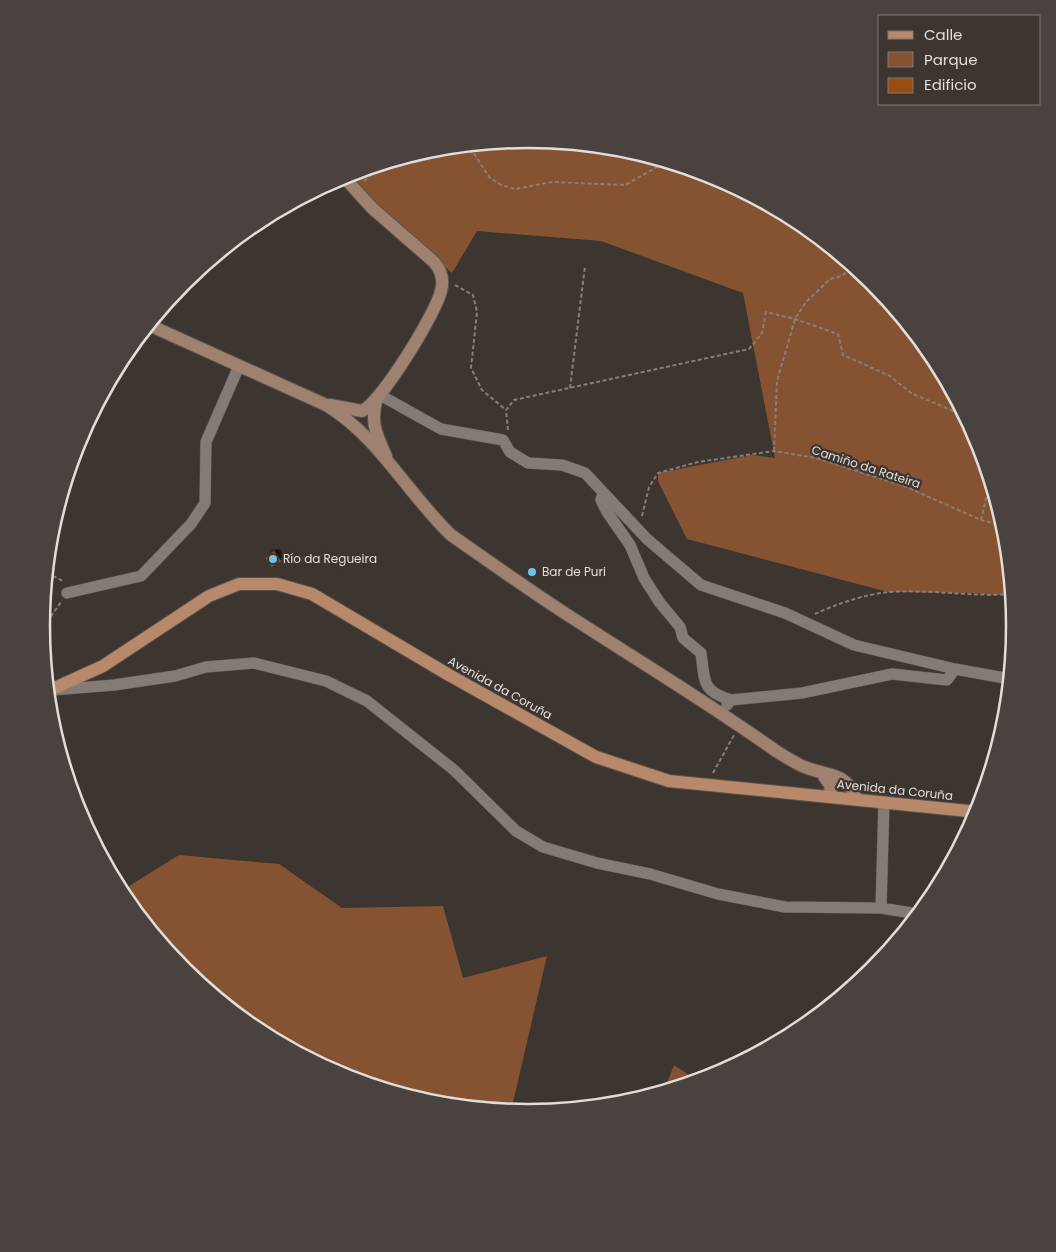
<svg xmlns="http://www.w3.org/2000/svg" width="1056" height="1252" font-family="Poppins,sans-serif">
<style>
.green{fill:#855331}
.building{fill:#974e10;filter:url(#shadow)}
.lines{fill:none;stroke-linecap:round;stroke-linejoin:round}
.street-casing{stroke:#59534e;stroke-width:12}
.secondary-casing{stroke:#59534e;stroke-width:14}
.primary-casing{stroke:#59534e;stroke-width:14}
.path{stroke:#857f7a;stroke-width:2;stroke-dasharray:4 2.5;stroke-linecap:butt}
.street{stroke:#847b75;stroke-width:11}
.secondary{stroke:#9e826f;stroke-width:12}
.primary{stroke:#b78869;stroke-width:12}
.poi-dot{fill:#6cc3f2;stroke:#3d3530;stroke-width:2}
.labels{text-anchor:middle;stroke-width:4.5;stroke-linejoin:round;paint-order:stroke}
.street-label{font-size:12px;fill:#e2ddd9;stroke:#3d3530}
.poi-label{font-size:12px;fill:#e2ddd9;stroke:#3d3530;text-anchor:start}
.rim{fill:none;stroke:#e2ddd9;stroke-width:2.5}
</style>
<defs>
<filter id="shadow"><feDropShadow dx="4" dy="-4" stdDeviation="1" flood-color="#0009"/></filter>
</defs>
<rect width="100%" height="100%" fill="#3d3530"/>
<!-- green -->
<path class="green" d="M528 139 623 149 715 176 799 221 872 282 933 356 978 440 1005 531 1012 594 993 595 974 593 888 592 687 539 658 481V473L752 455 775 458 743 293 601 241 477 231 452 273 355 189 346 175 433 149Z
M179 855 279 864 342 908 443 906 463 978 547 956 511 1111 433 1103 341 1076 257 1031 184 970 121 891Z
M674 1065 698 1081 664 1091Z"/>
<!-- building -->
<path class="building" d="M274 551 281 561 272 567 265 558Z"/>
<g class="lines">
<defs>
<path id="street" d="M380 395 441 429 503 440 510 452 528 463 562 465 585 473 647 539 701 585 785 613 854 645 955 669 1010 679
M603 493 601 500 607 512 630 545 644 578 660 603 680 627 683 638 701 653C705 681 701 691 731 700
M67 593 141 576 191 524 205 503 206 442 239 366
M52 690 114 685 175 676 206 667 254 663 326 681 367 701 454 770 516 831 543 847 597 863 650 874 718 894 785 907 881 908 918 914
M727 705 731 700 802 693 892 674 947 680 955 669
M881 908 884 802"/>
<path id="secondary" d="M149 325 326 405C378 436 408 494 451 535 487 560 523 586 560 610 632 657 706 701 776 751 784 756 794 762 802 766 827 777 845 770 857 799
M377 398C370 422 376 434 386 456
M330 405 362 411C381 403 436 313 441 291 444 280 441 270 434 262L372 208 343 176
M821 772 830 785 831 797"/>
<path id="primary" d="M48 691 103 666 209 596 239 584H277L312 594 449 675 596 757 669 781 978 812"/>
</defs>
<!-- street casing -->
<use href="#street" class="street-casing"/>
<!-- secondary casing -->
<use href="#secondary" class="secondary-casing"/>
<!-- primary casing -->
<use href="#primary" class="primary-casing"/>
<!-- path -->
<path class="path" d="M443 148 455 147 473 152 489 177 501 185 515 189 552 182 625 185 666 162
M364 181 386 163
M455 285 473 295 477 312 471 368 482 390 506 410
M570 388 585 266
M508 430 506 410 514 400 749 349 762 333 766 312 795 319 838 334 843 355 890 376 911 393 965 416
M82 432 87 429V424
M774 451 777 381 795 319 806 302 830 279 842 276 852 267 850 264
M642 516 649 487 658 473 698 462 774 451 816 458 904 486 981 520 1004 526
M981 520 990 481
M47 573 61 580 62 583
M815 614C836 604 866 594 889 592 929 589 971 597 1012 594
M41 624 47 622 61 602
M713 773 734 735"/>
<!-- street -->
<use href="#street" class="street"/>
<!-- secondary -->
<use href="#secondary" class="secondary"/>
<!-- primary -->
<use href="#primary" class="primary"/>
</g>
<!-- markers -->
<g class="poi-dot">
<circle cx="273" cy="559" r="5"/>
<circle cx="532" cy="572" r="5"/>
</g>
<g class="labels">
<!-- street labels -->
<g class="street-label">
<text transform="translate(866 467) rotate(18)" y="4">Camiño da Rateira</text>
<text transform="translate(500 688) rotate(29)" y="4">Avenida da Coruña</text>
<text transform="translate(895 790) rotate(6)" y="4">Avenida da Coruña</text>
</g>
<!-- poi labels -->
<g class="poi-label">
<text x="283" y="563">Río da Regueira</text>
<text x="542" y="576">Bar de Puri</text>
</g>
</g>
<!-- crop -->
<path d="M0 0H1056V1252H0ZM50 626a478 478 0 1 1 956 0a478 478 0 1 1-956 0Z" fill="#4a423e" fill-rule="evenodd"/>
<path class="rim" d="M50 626a478 478 0 1 1 956 0a478 478 0 1 1-956 0Z"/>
<!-- legend -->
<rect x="878" y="15" width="162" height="90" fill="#3d3530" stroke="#7f7874"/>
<rect x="888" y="31" width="25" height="8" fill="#b78869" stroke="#7f7874"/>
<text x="924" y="40" font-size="15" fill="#e2ddd9">Calle</text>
<rect x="888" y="52" width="25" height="15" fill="#855331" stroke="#7f7874"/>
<text x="924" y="65" font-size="15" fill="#e2ddd9">Parque</text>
<rect x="888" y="78" width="25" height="15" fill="#974e10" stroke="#7f7874"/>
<text x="924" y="90" font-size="15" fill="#e2ddd9">Edificio</text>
</svg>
